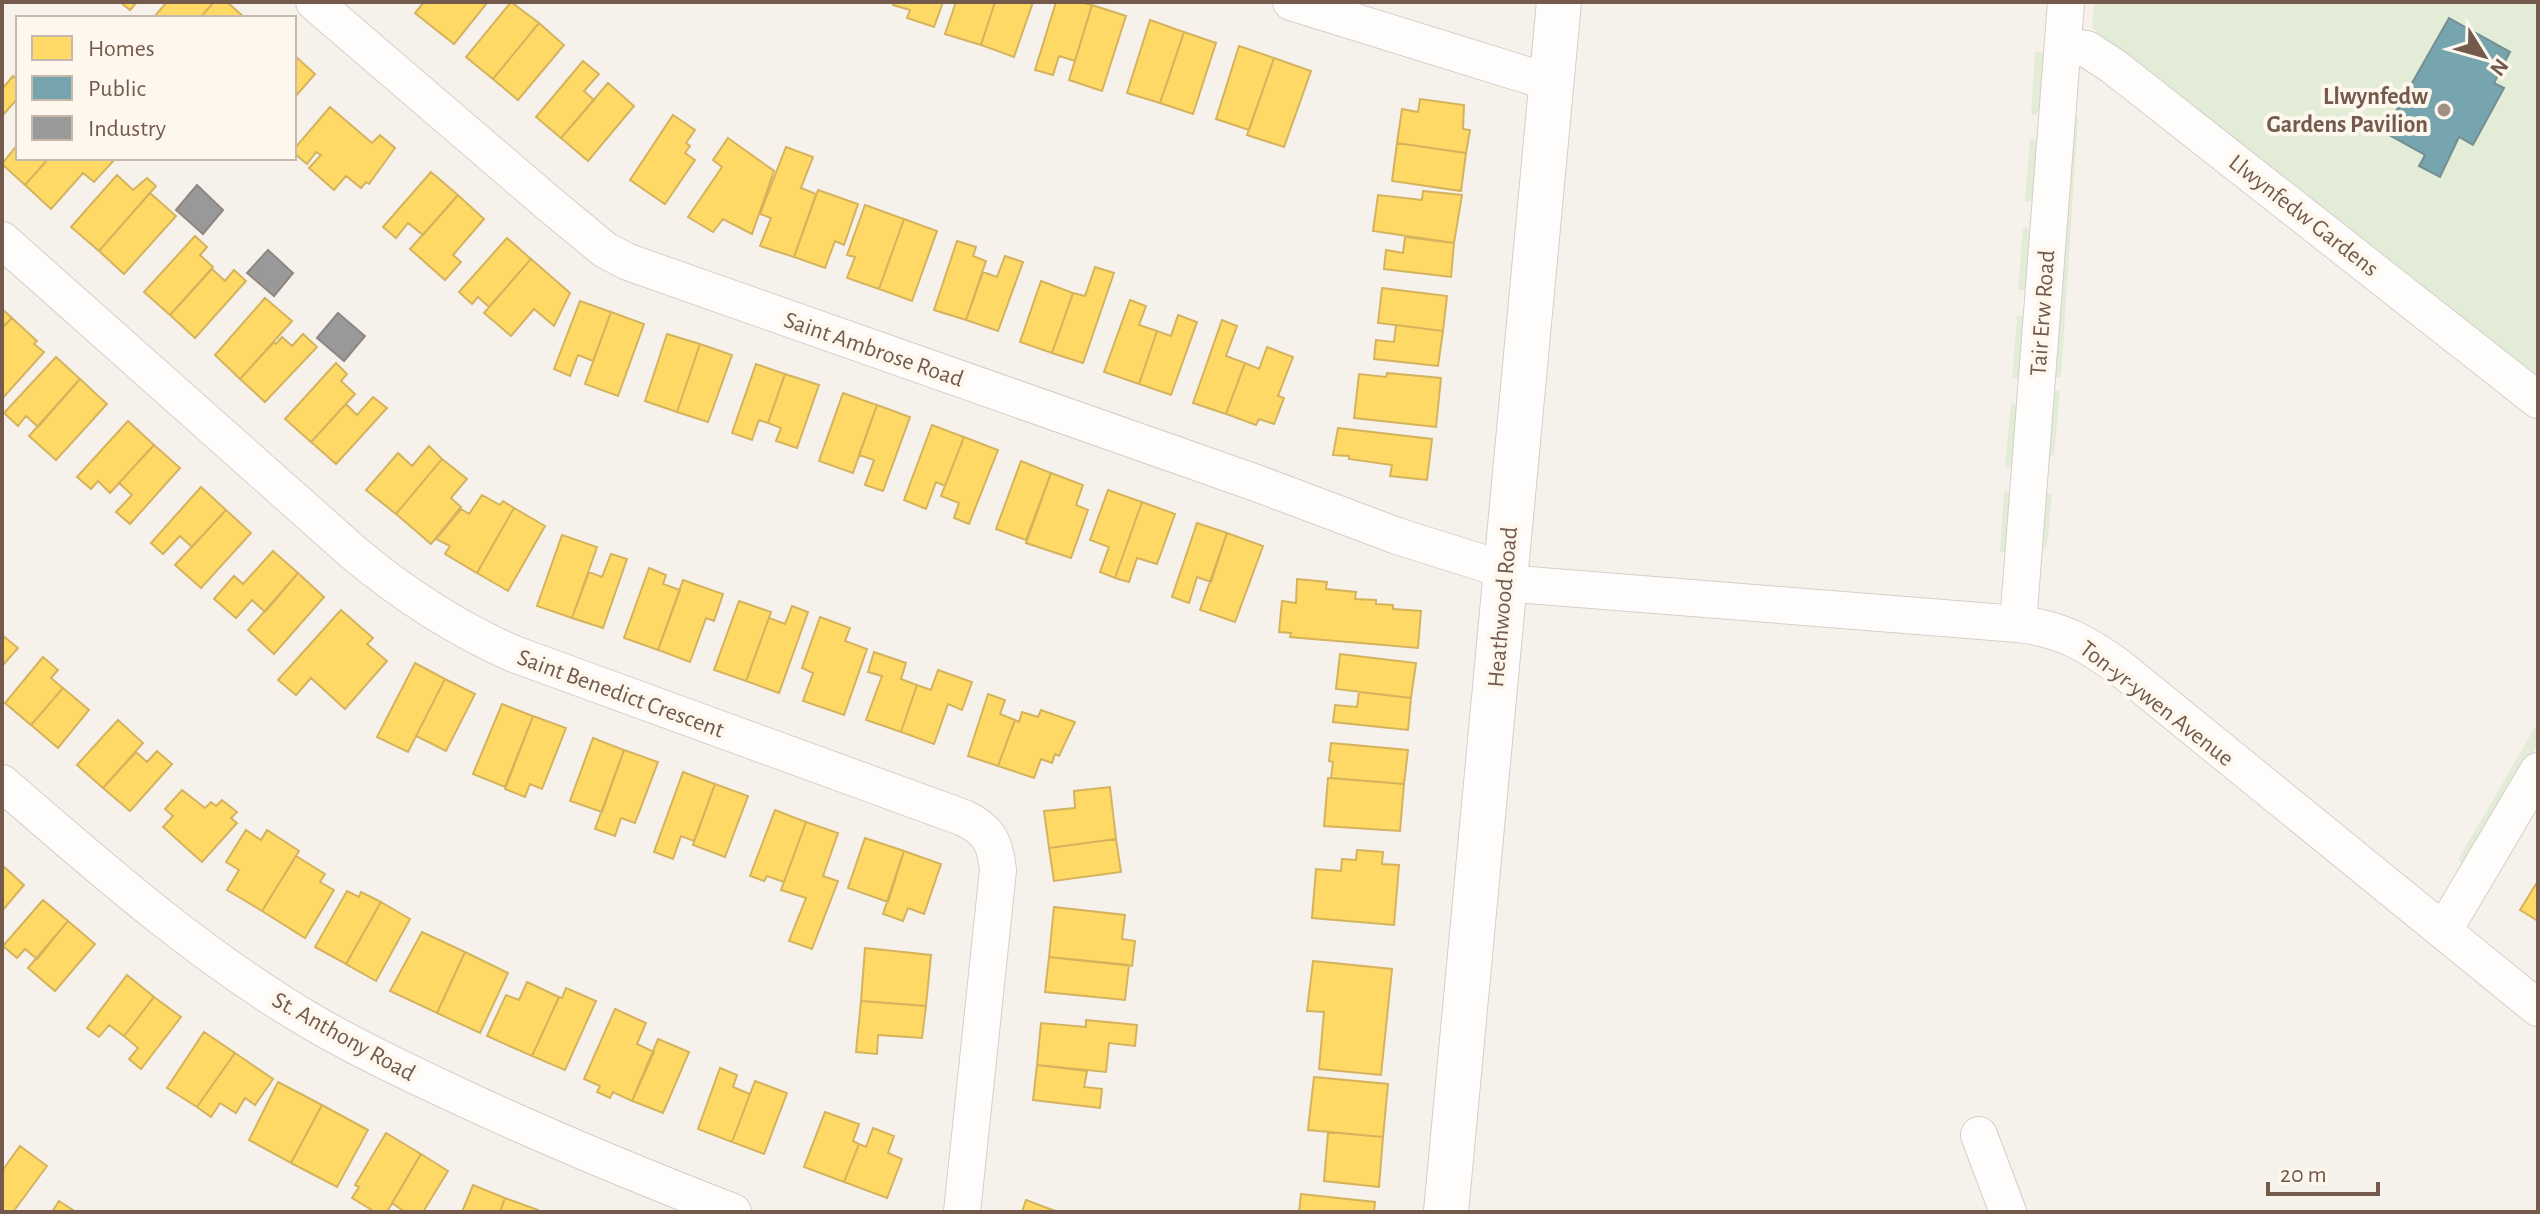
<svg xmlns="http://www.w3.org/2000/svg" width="2540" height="1214" font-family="'Alegreya Sans',sans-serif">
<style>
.green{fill:#e3ecd6}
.homes{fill:#ffd966;stroke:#d5b35e;stroke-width:2}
.public{fill:#76a5af;stroke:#758e91;stroke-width:2}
.industry{fill:#999;stroke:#8e8682;stroke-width:2}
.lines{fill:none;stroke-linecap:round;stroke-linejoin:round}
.minor-casing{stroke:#d5cfc9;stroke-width:38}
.tertiary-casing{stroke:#d5cfc9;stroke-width:46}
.minor{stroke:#fefdfc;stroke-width:36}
.tertiary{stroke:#fefdfc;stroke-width:44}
.poi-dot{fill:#a18f84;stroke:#fef7ed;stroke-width:3}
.labels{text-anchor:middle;stroke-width:8;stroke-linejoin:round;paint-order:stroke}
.poi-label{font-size:24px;font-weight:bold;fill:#735a4c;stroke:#fef7ed;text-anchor:end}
.street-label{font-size:24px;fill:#735a4c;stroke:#fef7ed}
</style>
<rect width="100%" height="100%" fill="#f6f2eb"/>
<!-- green -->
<path class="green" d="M2094 2H2538V379L2092 28Z
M2035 52H2042L2044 55 2040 110 2036 114 2031 115Z
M2074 117 2078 118 2061 377H2055L2052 373Z
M2030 139 2035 140 2038 144 2035 196 2030 202H2025Z
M2023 227 2031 230 2027 286 2024 290H2018Z
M2017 316H2022L2025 320 2021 377 2012 379Z
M2055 391H2060L2054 456 2046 452 2050 395Z
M2011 403 2016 404 2018 407 2014 463 2010 467H2005Z
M2004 490 2012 494 2008 549 2005 552H2000Z
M2044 492 2052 495 2047 547 2039 550Z
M2538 722V743L2468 861 2463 864 2458 860Z"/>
<!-- homes -->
<path class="homes" d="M120 2H137L130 10Z
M167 2H214L200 18H153Z
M214 2H227L245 18H200Z
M424 2H486L487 3 454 44 415 13Z
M511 2 539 23 493 79 466 57Z
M893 2H943L934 27 907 18 910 10 893 5Z
M956 2H995L981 45 945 34Z
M995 2H1033L1014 57 981 45Z
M1056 2H1080L1092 5 1075 61 1059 56 1053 75 1035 70Z
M1092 5 1126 16 1102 91 1069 80Z
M1150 20 1184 32 1160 103 1127 93Z
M539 23 564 45 518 100 493 79Z
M1184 32 1216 43 1193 114 1160 103Z
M1239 46 1274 58 1249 130 1216 119Z
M294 55 315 74 294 98Z
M1274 58 1311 71 1284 147 1247 135Z
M583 61 599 74 584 91 594 100 561 138 536 117Z
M13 76 18 80V98L2 116V89Z
M608 83 634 106 588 161 561 138Z
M1420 99 1464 105 1463 129 1470 130 1466 153 1397 143 1402 109 1418 112Z
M330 107 372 143 380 135 395 148 369 184 366 182 361 188 346 176 334 190 309 168 321 155 316 152 307 164 294 153V149Z
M673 115 695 130 686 143 690 146 685 153 695 160 665 204 630 180Z
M728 138 774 171 752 234 723 219 713 232 688 217 722 167 713 160Z
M1397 143 1466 153 1461 191 1392 181Z
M18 144V158H49L25 185 2 164Z
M786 147 813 157 801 188 816 194 794 257 760 246 771 218 760 214Z
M49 158H116L94 182 83 173 51 209 25 185Z
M431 172 458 195 423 235 408 223 396 238 383 227Z
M117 175 133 190 147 178 156 186 99 251 71 227Z
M818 190 858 204 844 245 835 241 825 268 794 257Z
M1423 191 1462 195 1454 243 1373 231 1378 195 1422 200Z
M150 193 176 216 124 274 99 251Z
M458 195 484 219 453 255 461 262 445 280 410 249Z
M865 205 904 219 879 289 847 278 855 257 847 255Z
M904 219 937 231 912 301 879 289Z
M195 236 207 247 200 255 213 267 170 315 144 292Z
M1405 237 1454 243 1451 277 1384 269 1386 250 1403 253Z
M507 238 531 259 489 307 478 297 472 304 459 292Z
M957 241 976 247 973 256 986 261 966 320 934 310Z
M1005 256 1023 262 998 331 966 320 983 272 997 277Z
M531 259 570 293 554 326 534 309 511 336 484 313Z
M1095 267 1114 273 1083 363 1052 353 1073 293 1085 296Z
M212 269 225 281 234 270 246 281 195 338 170 315Z
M1041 281 1073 293 1052 353 1020 342Z
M1382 288 1447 296 1443 331 1378 323Z
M265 298 292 321 240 379 215 355Z
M1130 300 1146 306 1139 325 1157 331 1139 384 1104 372Z
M580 301 611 312 593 361 578 355 570 376 554 369Z
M2 309 12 318 2 328Z
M611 312 644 324 618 396 585 384Z
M1178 315 1197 322 1171 395 1139 384 1157 331 1171 336Z
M12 318 37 341 34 344 44 352 2 399V328Z
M1222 320 1237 326 1226 356 1245 363 1226 414 1193 403Z
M1396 325 1443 331 1438 366 1374 359 1376 340 1394 342Z
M303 334 317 347 265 402 240 379 274 342 276 344 282 337 292 346Z
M667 334 700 344 677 412 645 401Z
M700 344 732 355 708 422 677 412Z
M1267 347 1293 357 1278 396 1284 398 1274 424 1259 419 1256 425 1226 414 1245 363 1259 369Z
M56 357 80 379 38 427 26 416 18 426 4 413Z
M336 363 347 374 341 381 355 394 311 442 285 419Z
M756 364 785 374 768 423 759 420 752 440 732 433Z
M1387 373 1441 378 1436 427 1354 418 1359 374 1386 377Z
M785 374 819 385 797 448 776 441 781 428 768 423Z
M80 379 107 404 56 460 29 436Z
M843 393 877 405 853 473 819 461Z
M373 397 387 408 336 464 311 442 346 404 357 415Z
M877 405 910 417 883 491 865 485 874 460 859 455Z
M128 421 154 445 110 493 98 481 91 489 77 477Z
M932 425 964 437 945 486 936 482 926 509 904 500Z
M1338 428 1432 439 1427 480 1390 476 1392 465 1349 459V456L1333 455Z
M964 437 998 450 969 524 954 518 959 503 941 496Z
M154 445 180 468 130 524 116 512 132 495 119 483Z
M429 446 442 459 396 514 366 490 398 453 412 466Z
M442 459 467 479 451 498 461 507 431 544 396 514Z
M1021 461 1051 473 1026 540 996 529Z
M1051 473 1083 485 1076 505 1088 510 1071 558 1026 543Z
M201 487 226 510 192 547 180 536 163 554 151 543Z
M1108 490 1142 502 1115 578 1100 572 1109 547 1090 540Z
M482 495 500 505 503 501 514 508 477 573 445 554 450 546 436 539 461 509 469 514Z
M1142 502 1175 514 1157 564 1137 558 1129 582 1115 578Z
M514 508 545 526 508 591 477 573Z
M226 510 251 533 201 588 175 565Z
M1197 523 1227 533 1211 582 1197 577 1189 603 1172 597Z
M1227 533 1263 546 1235 622 1200 610Z
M562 535 597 547 572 618 537 606Z
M273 551 298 573 265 612 252 600 236 618 214 599 234 576 243 584Z
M611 554 627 559 603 628 572 618 589 572 602 577Z
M649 568 666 575 663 584 680 590 658 650 624 638Z
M298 573 324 597 274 654 248 630Z
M1297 579 1327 582 1326 589 1356 592 1355 599 1376 600V604L1393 605V609L1421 611 1418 648 1290 637 1291 633 1279 632 1282 601 1296 603Z
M683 580 723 594 714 621 706 618 690 662 658 650Z
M739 601 771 612 746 681 714 670Z
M792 606 808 612 779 693 746 681 769 618 785 624Z
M341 610 373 638 367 644 387 661 345 709 311 678 296 695 278 680Z
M820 617 850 628 845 641 867 649 844 715 803 701 813 673 802 668Z
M2 635 18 648 2 666Z
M874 652 906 663 901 679 917 685 901 732 866 720 882 676 868 672Z
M1340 654 1416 663 1411 698 1336 689Z
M43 657 58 670 51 678 63 688 31 725 5 703Z
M415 663 445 679 408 752 377 737Z
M938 670 972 682 962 710 948 704 934 744 901 732 917 685 931 690Z
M445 679 475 694 446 751 416 736Z
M63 688 89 710 58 748 31 725Z
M1359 692 1411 698 1408 730 1333 722 1335 705 1357 707Z
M988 694 1005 700 1000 714 1015 720 998 766 968 756Z
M502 704 533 716 505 787 473 774Z
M1041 710 1075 722 1059 756 1055 754 1052 763 1041 759 1034 778 998 766 1015 720 1019 722 1022 712 1038 717Z
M533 716 566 728 542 789 530 784 525 797 505 789Z
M118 720 143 743 103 788 77 765Z
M593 738 624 750 602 812 570 801Z
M1331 743 1408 750 1404 784 1331 778 1333 762 1329 761Z
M624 750 658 762 635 823 621 818 615 836 595 829Z
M157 751 172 764 130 811 103 788 136 752 147 762Z
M683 772 715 784 694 841 681 836 673 859 654 852Z
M1328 778 1404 784 1400 831 1324 826Z
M715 784 748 796 725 857 693 845Z
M1110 787 1116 839 1049 848 1044 811 1075 808 1074 791Z
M182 790 205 808 211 802 216 806 222 800 237 812 231 818 237 823 202 862 163 827 173 816 165 809Z
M775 810 806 822 784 882 767 876 764 881 750 876Z
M806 822 838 833 823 876 838 881 812 949 789 941 806 898 781 890Z
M246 830 261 840 267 830 299 851 262 911 227 890 239 870 226 862Z
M865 838 904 851 888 902 848 888Z
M1116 839 1121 872 1054 881 1049 848Z
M1357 850 1383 852 1382 864 1399 865 1394 925 1312 918 1316 869 1341 871 1342 859 1356 860Z
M904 851 941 864 924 914 908 908 903 921 883 914Z
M296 856 325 874 320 882 334 890 305 938 262 911Z
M2 865 24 885 2 911Z
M2536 884 2538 885V921L2520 910Z
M347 891 359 897 361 892 381 902 346 964 315 947Z
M43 900 68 921 37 959 25 949 17 958 3 946Z
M381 902 410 919 376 981 346 964Z
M1054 907 1125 915 1122 939 1135 941 1132 966 1049 957Z
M68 921 95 944 55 991 28 968Z
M422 932 465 952 437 1013 390 991Z
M865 948 931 955 926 1006 861 1001Z
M465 952 508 973 480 1033 437 1013Z
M1049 957 1129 965 1125 1000 1045 992Z
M1313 961 1392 969 1381 1075 1319 1069 1324 1012 1307 1011Z
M127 975 154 997 124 1036 109 1025 99 1037 87 1028Z
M527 982 559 997 532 1056 487 1036 506 995 519 1000Z
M566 988 596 1001 565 1070 532 1056 559 997 562 998Z
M154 997 181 1017 141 1069 129 1059 138 1048 124 1036Z
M861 1001 926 1006 922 1038 878 1035 877 1054 856 1052Z
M615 1009 646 1023 637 1044 654 1052 632 1101 613 1092 610 1098 597 1092 600 1086 584 1079Z
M1086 1020 1137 1025 1135 1046 1109 1043 1106 1072 1037 1065 1041 1023 1086 1027Z
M204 1032 235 1053 197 1107 167 1088Z
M658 1039 689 1052 663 1113 632 1101Z
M235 1053 273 1079 255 1105 245 1098 236 1113 220 1103 211 1117 197 1107Z
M1037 1065 1087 1071 1084 1087 1102 1089 1100 1108 1033 1100Z
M720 1068 737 1075 733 1087 750 1094 732 1142 698 1129Z
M1314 1077 1388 1084 1383 1137 1308 1130Z
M755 1081 787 1093 764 1154 732 1142Z
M278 1082 322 1105 291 1163 249 1140Z
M322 1105 368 1130 337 1187 291 1163Z
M825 1112 859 1124 853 1141 859 1144 844 1182 804 1167Z
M873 1128 894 1136 888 1153 902 1159 887 1198 844 1182 859 1144 866 1147Z
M1328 1132 1383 1137 1379 1187 1324 1181Z
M386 1133 421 1154 387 1212H375L352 1198 359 1187 355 1185Z
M20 1146 47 1166 13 1212H2V1171Z
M421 1154 448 1171 423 1212H405L392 1203Z
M473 1185 505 1198 500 1212H462Z
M1301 1194 1375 1202 1374 1212H1299Z
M505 1198 538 1210V1212H500Z
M1026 1200 1058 1212H1022Z
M59 1201 76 1212H52Z"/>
<!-- public -->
<path class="public" d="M2449 18 2510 52 2494 83 2504 88 2473 145 2459 137 2440 177 2419 166 2425 155 2384 132Z"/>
<!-- industry -->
<path class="industry" d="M197 185 223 210 203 234 176 210Z
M268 250 293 273 274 296 247 273Z
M338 313 365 336 344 361 317 338Z"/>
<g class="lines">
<defs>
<path id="minor" d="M314 2 547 202 605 250 628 262 1259 484 1397 536 1505 570
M1291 2 1552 83
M2063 46 2087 49 2113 66 2538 400
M2 240 354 553C403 594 455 628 514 654L964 818C989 830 995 842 998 870L962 1212
M1503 583 2018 624C2061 629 2084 642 2119 667L2538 1008
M2018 624 2066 2
M2 783C102 870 203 959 319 1026 366 1053 416 1076 465 1099 553 1140 643 1177 733 1212
M2444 930 2538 771
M1979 1135 2008 1212"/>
<path id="tertiary" d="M1446 1212 1559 2"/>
</defs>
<!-- minor casing -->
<use href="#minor" class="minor-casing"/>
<!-- tertiary casing -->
<use href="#tertiary" class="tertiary-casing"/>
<!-- minor -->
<use href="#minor" class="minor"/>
<!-- tertiary -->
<use href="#tertiary" class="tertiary"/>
</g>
<!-- markers -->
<circle class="poi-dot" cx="2444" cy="110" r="8"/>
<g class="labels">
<!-- poi labels -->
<g class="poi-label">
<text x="2428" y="104">Llwynfedw<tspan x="2428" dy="28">Gardens Pavilion</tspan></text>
</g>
<!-- street labels -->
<g class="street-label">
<text transform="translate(2304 215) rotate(38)" y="8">Llwynfedw Gardens</text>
<text transform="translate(2042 313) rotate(-86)" y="8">Tair Erw Road</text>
<text transform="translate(874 349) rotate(19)" y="8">Saint Ambrose Road</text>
<text transform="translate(1502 607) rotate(-85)" y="8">Heathwood Road</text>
<text transform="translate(621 693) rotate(20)" y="8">Saint Benedict Crescent</text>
<text transform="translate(2157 703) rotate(38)" y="8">Ton-yr-ywen Avenue</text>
<text transform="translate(344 1036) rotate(29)" y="8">St. Anthony Road</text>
</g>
</g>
<!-- border -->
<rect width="2540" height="1214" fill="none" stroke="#735a4c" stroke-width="8"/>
<!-- legend -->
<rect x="16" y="16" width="280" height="144" fill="#fef7ed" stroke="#c6b8ad" stroke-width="2"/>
<rect x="32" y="36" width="40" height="24" fill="#ffd966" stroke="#c6b8ad" stroke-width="2"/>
<text x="88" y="56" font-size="24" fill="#735a4c">Homes</text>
<rect x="32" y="76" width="40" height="24" fill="#76a5af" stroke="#c6b8ad" stroke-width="2"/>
<text x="88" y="96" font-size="24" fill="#735a4c">Public</text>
<rect x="32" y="116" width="40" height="24" fill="#999999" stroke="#c6b8ad" stroke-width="2"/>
<text x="88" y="136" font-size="24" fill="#735a4c">Industry</text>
<!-- north arrow -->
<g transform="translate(2484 56) rotate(127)" stroke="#fef7ed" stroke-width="6" paint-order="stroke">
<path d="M0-6L14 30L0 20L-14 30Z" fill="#735a4c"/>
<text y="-12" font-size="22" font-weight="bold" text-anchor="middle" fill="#735a4c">N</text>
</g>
<!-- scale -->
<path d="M2268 1182v12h110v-12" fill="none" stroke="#735a4c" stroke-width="4"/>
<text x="2280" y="1182" font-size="24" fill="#735a4c" stroke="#fef7ed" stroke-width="6" paint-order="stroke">20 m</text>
</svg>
